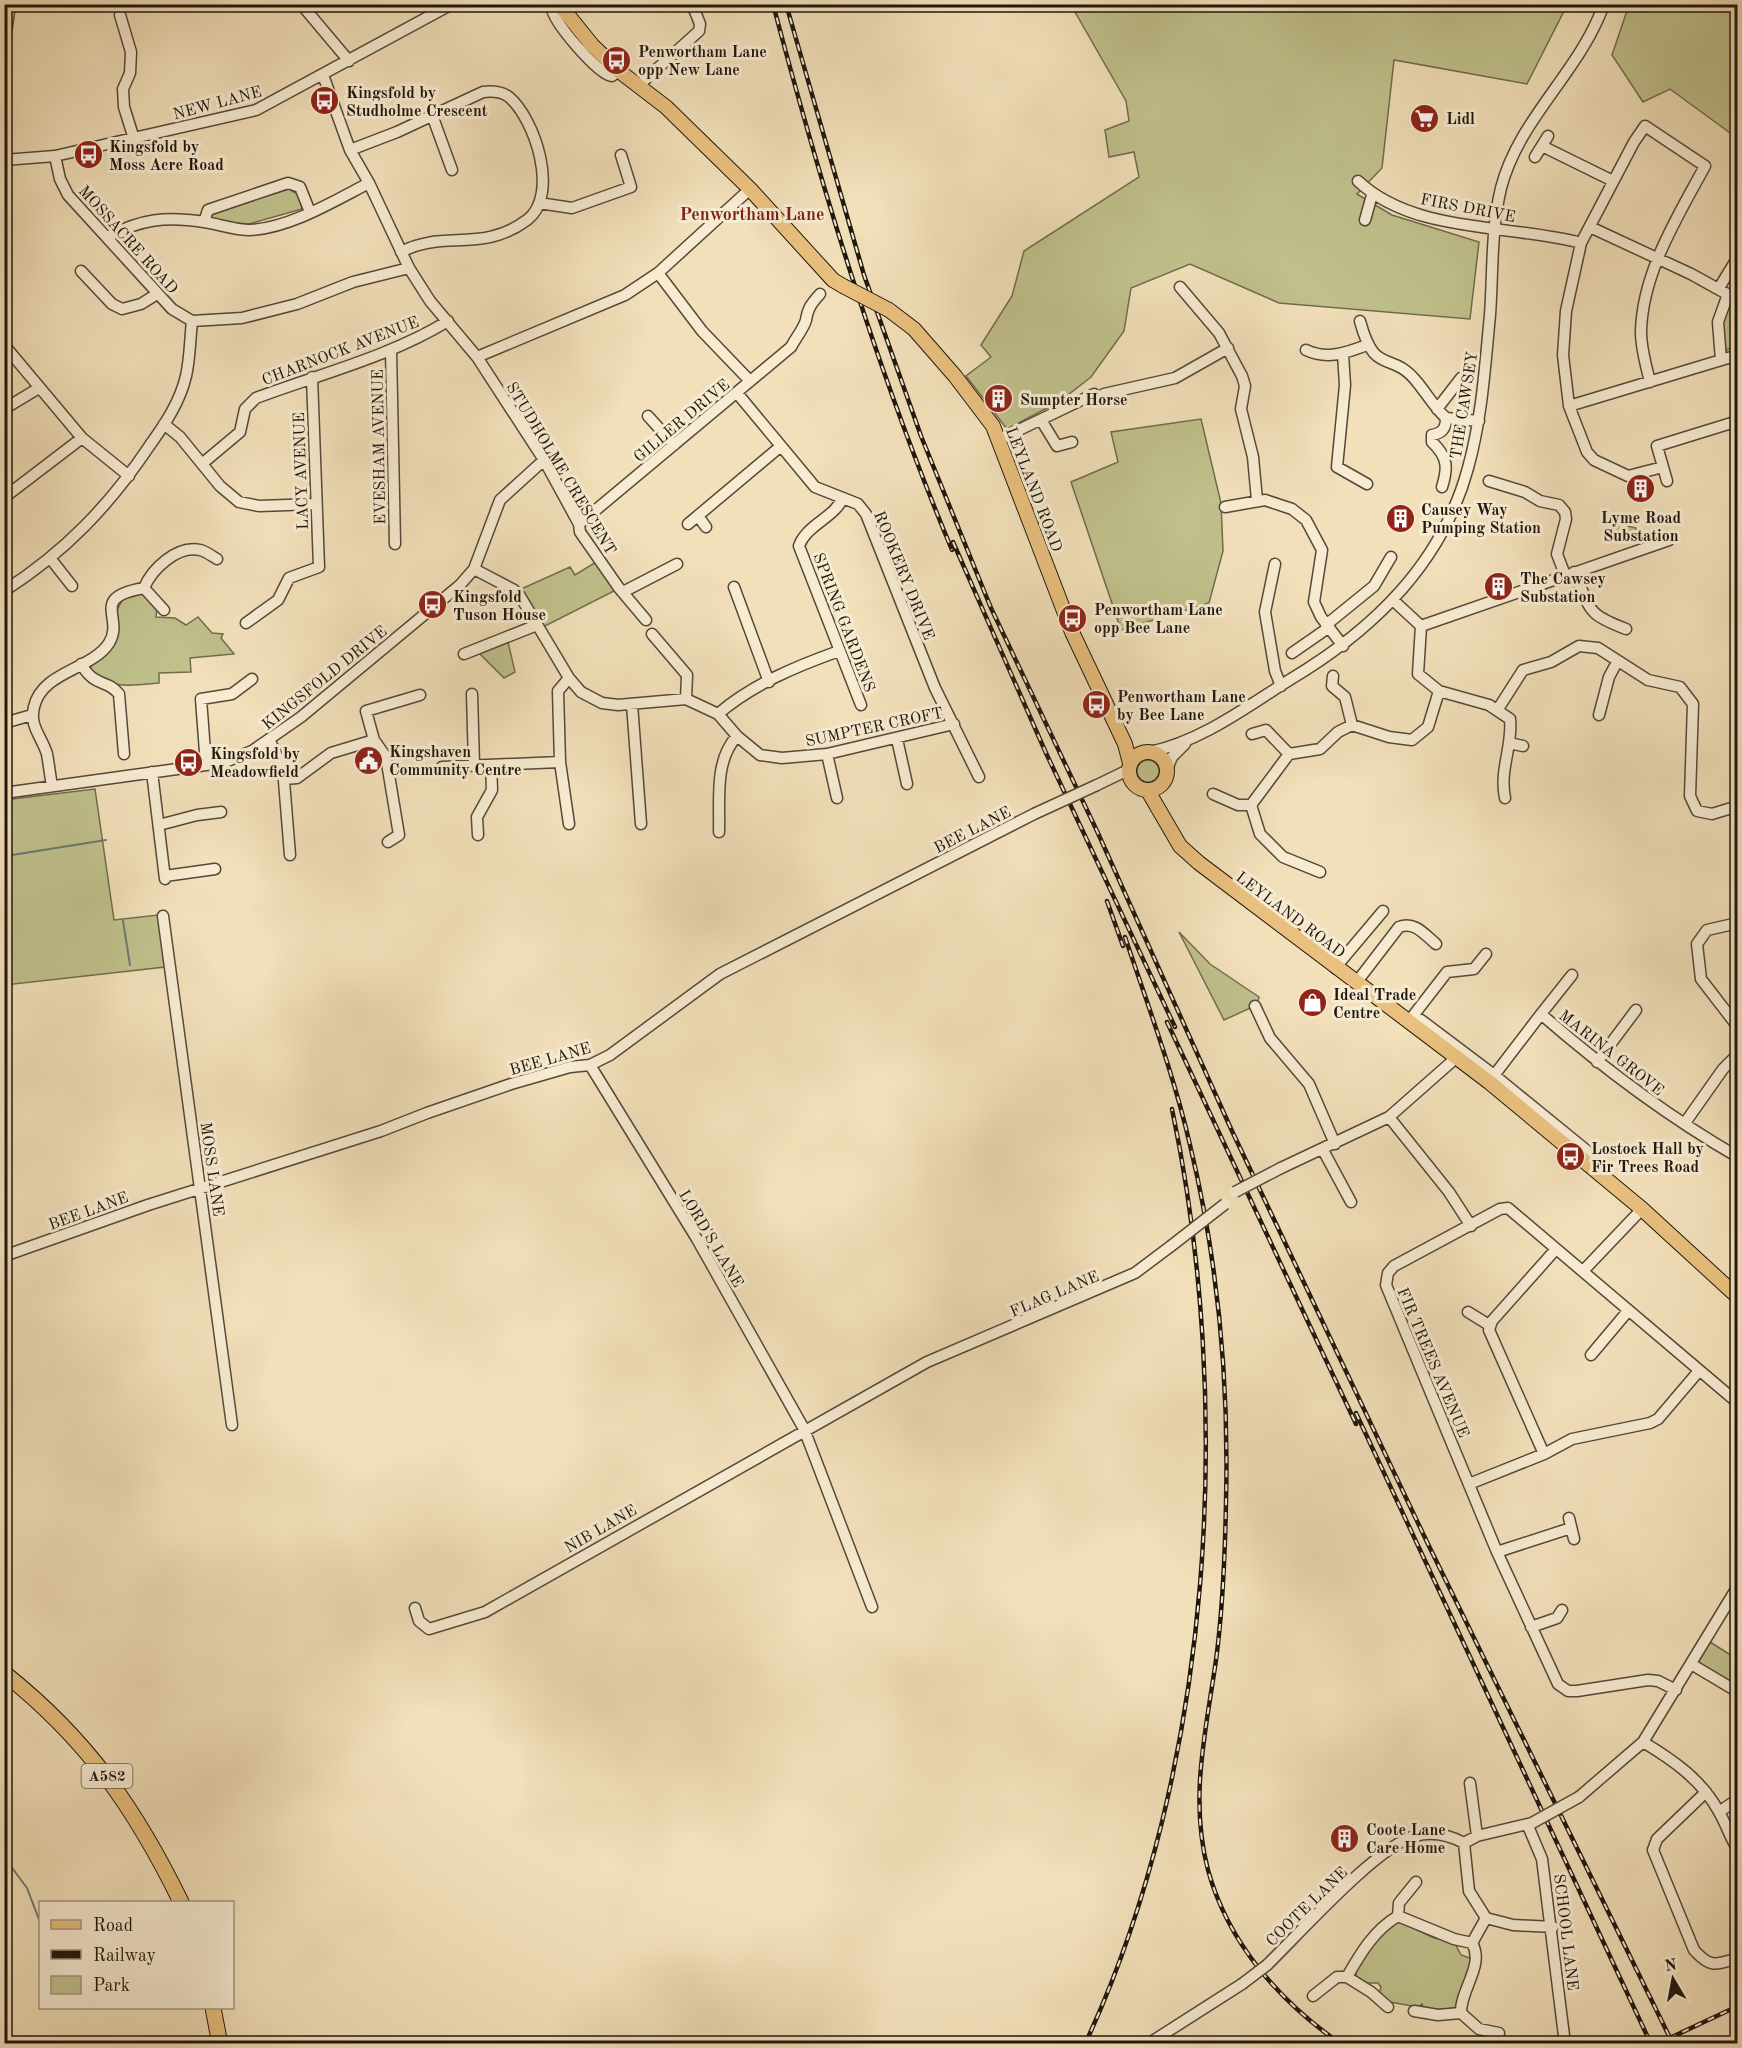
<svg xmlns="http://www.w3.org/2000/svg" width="1742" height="2048" font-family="'Old Standard TT',serif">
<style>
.green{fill:#c0c18c;stroke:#706c4d;stroke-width:1.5}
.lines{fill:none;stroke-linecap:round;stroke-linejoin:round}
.stream{stroke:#6a7a72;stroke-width:2}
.minor-casing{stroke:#544939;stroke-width:13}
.major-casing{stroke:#1f170e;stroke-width:16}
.highway-casing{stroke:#1f170e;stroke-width:17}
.minor{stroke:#f7ebd2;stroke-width:10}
.major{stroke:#e9c07d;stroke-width:14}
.highway{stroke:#e9c07d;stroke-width:15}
.rail-casing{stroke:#1f170e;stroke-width:4.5}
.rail{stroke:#f7ebd2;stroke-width:2;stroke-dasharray:7;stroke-linecap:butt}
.minor-bridge-casing{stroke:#544939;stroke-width:13;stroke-linecap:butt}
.major-bridge-casing{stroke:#1f170e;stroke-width:16;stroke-linecap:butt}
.minor-bridge{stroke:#f7ebd2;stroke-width:10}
.major-bridge{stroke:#e9c07d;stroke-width:14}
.labels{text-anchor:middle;stroke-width:6;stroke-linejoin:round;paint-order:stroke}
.shield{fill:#f7ebd2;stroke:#605749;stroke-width:1.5}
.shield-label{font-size:15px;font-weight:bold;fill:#1f170e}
.poi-label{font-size:16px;font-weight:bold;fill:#1f170e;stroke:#f7ebd2;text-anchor:start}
.street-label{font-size:16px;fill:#1f170e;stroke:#f7ebd2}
.neighbourhood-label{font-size:18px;font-weight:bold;fill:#7a1f14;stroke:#f7ebd2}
</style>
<rect width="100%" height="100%" fill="#f2e0ba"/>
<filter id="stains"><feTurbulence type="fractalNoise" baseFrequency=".00333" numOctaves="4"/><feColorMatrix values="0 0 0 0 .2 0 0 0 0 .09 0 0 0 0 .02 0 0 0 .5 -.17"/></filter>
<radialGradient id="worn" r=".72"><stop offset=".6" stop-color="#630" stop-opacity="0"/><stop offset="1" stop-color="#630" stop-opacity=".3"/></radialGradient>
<!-- green -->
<path class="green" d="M1559 4 1564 11 1527 84 1394 60 1382 168 1357 194 1392 215 1479 242 1470 319 1279 303 1190 264 1131 288 1124 331 1091 377 1060 401 1007 429 966 376 991 357 981 345 1012 296 1024 251 1139 177 1134 152 1109 157 1105 130 1129 121 1126 101 1071 5Z
M1629 5H1720L1737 18V138L1670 89 1643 102 1612 55Z
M289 189 299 195 302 209 249 224 236 223 234 225 210 218 213 213Z
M1728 301 1737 307V346L1724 351 1721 333Z
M1201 419 1221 503 1223 551 1209 603 1121 630 1071 482 1118 462 1111 432Z
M1603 520 1636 528 1638 540 1627 542 1623 535 1614 538Z
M596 562 616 590 543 627 521 589 570 567 575 575Z
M143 593 157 608 156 617 175 618 186 625 198 617 212 633 223 634 221 638 234 654 190 658 191 672 159 673V683C136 685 106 691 90 669L92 664C133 642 104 617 125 598 128 595 139 594 143 593Z
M508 642 515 672 504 678 479 653Z
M1137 771a11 11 0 1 1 22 0a11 11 0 1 1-22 0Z
M95 789 114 920 158 915 165 967 5 985 4 800Z
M1179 932 1210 964 1259 997 1257 1005 1224 1020Z
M1710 1642 1737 1659V1671L1730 1684 1697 1664Z
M1394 1922H1401L1434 1938 1454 1942 1461 1955 1470 1958V1968L1455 2008 1425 2011 1422 2004 1418 2007 1384 2001 1379 1994 1381 1987 1378 1983H1366L1357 1977 1355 1972 1365 1953Z"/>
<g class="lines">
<!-- stream -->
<path class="stream" d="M12 855 106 840
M123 921 130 965
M4 1857 27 1888 40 1922"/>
<defs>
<path id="minor" d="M301 4 349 61
M556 4 552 7C550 19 599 75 612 76L619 71
M120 15 131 52 130 73 123 89 124 107 134 139
M4 47 10 4
M323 75 350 150 369 183 409 268 430 301 477 357 544 460 579 524 580 532 619 588 646 620
M638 86 699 31 700 24 692 4
M432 115 452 170
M1542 146 1613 181
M350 150 397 132 483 92C492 91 501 91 509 97 535 119 560 195 527 220 481 254 444 229 401 252
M55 156 60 179 68 195 172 309 192 321 242 318 297 304 353 282 409 268
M1535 157 1548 136
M4 160 55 156 256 110 452 4
M1358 181C1414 234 1510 224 1581 243
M539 203 572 208 631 187 621 155
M1365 220 1372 195
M204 222 208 210 288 183 300 187 310 212
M1590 227 1691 274 1738 300
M107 237C141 219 166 216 204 222 219 224 234 230 250 230 290 228 334 201 369 183
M81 271 112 304 122 309 141 304 157 294
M658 273 702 331 750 381
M1180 287 1219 333 1242 376 1245 386 1241 409 1253 457 1257 500
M1719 288 1738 257
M1360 321C1375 378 1391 349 1417 382 1427 394 1434 407 1446 418L1479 421
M4 345 82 438 129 476
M391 350 395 544
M1306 350C1327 360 1346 353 1367 345
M1343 354 1345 385 1337 467 1367 484
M477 357 625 295 658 273 750 189
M1721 360 1718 322 1728 294
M1650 382C1646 365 1641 349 1641 332 1642 273 1678 216 1705 166L1645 126 1634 142 1581 243 1566 311 1563 355 1569 406 1587 452 1594 460 1628 476 1663 467
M737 393 815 487 858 504 866 514 935 688 979 777
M1104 394 1175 378 1228 348
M1569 406 1738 355
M4 409 39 388
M1437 409 1461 378
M648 416 674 445
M1041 420 1057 446 1072 442
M164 424 180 437 220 486 239 502 259 506 316 504
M1000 439 1094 394
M203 463 240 432 245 409 256 398C320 374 389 357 448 321
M1489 481 1525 492 1540 501 1559 505 1565 512 1566 519 1557 554 1565 575
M1667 481 1657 446 1738 421
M1442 487C1448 468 1448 457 1432 442V435C1442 433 1446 429 1446 418
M10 493 82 438
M843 498C834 518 806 525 799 546L861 705
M1225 507 1265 500 1292 509 1306 520 1322 550 1314 602 1321 617 1343 646
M698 516 706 527
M579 524 791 347C795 339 804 328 806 320 808 308 811 304 820 294
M688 524 781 446
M50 558 72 586
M1275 564 1265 612 1275 671 1281 686
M474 569 514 590 520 596 569 678 581 692 602 703 618 705 686 699 718 714 737 736 760 755 782 758 827 754 954 724
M1574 572C1592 610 1584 613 1626 629
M734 587 769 682
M144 588 164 610
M4 591C65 552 110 505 150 445 165 424 180 402 186 376 190 359 190 339 192 321
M623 592 677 564
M1394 601 1421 626 1669 540
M246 623 278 600 289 578 319 567 312 377
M1326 625 1374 586 1391 557
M1421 626 1418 674 1439 691 1489 705 1510 719C1513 746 1499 770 1505 798
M652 634 687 675 686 699
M1292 653 1328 628
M464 654 537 625
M81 664C96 689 106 678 119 694L124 754
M1333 676 1332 686 1345 697 1352 725
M569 678 558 691 560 762 569 824
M472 694 474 765
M632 704 641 824
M1498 709 1523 670 1551 662 1579 646 1598 648 1648 680 1680 687 1693 704 1690 796 1697 811 1712 814 1738 806
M718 714C753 684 797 666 839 651
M1599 715 1609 677 1617 662
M4 723 32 715
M1252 734 1266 730 1289 754
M897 739 907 784
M270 741 283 769 290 855
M1509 743 1523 746
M1150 752C1202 741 1246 707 1291 679 1373 630 1442 564 1468 468 1482 418 1485 366 1490 315 1493 273 1491 229 1501 188 1519 118 1580 72 1604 4
M827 754 837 798
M206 765 201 699 232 694 252 679
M442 767 560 762
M1167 769 1172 757 1185 744
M152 772 165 879
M284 779 297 778 331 753 374 740
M1097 785 1128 770
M52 786C50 775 49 765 47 754 42 737 29 726 34 707 42 671 92 670 109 643 125 617 88 598 144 588 152 569 177 545 200 550 205 551 212 556 217 559
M4 793 206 765 225 762 252 751 301 717 460 585 474 569 500 500 544 460
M1213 794 1238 805H1251
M159 825 197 815 221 812
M719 832C720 800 714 761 737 736
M478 835 477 817 492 790 491 765
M388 842 399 835 386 757 374 740 366 711 420 695
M1320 872 1283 857 1260 834 1251 805 1289 754 1320 749 1338 732 1352 725 1389 737 1412 740 1428 727 1439 691
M165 876 215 869
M163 916 232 1425
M1738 923 1707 930 1697 944 1701 979 1738 1027
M1335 968 1383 911
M1356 983 1399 927C1415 921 1424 934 1436 944
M1255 1006 1270 1038 1309 1084 1335 1144
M1541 1014 1572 975
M1409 1021 1447 972 1474 969 1486 954
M1416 1026 1421 1020 1494 1075 1586 1150 1587 1163
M1597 1062 1636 1010
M590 1065 697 1239 804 1429 872 1607
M1489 1082 1541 1014C1603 1068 1667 1116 1738 1157
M1389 1117 1449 1192 1471 1226
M1687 1120 1723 1069 1738 1054
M1323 1150 1351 1202
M1281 1168 1389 1117 1457 1057
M4 1256 148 1205 381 1131 427 1113 511 1084 570 1067 590 1065 610 1055 720 974 1034 814
M1583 1271 1642 1209
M1468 1312 1489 1325
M1591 1355 1628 1311
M1544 1454 1489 1330 1492 1321 1556 1249
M1469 1484 1544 1454 1572 1439 1650 1423 1658 1419 1698 1372
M1569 1518 1574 1539
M1497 1552 1571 1528
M415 1608 419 1621 429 1629 485 1612 927 1362 1135 1273 1171 1246
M1531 1627 1557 1618 1562 1610
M1691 1664 1738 1692
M1676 1690 1658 1681 1648 1680 1577 1691H1568L1558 1684 1497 1552 1386 1285 1388 1273 1394 1266 1500 1209 1508 1208 1738 1403
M1643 1742C1673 1760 1702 1780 1719 1812 1726 1824 1730 1837 1738 1850
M1470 1783 1477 1836
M1706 1792 1657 1839 1653 1850 1694 1950C1710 1968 1715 1965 1738 1958
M1579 1797 1643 1742 1738 1586
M1719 1812 1738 1799
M1528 1826 1542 1859 1565 2044
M1464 1843 1469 1891 1486 1918 1513 1925 1553 1927
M1398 1916 1399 1903 1416 1882
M1486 1918 1472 1943C1485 1965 1460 1990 1461 2013L1479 2029 1499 2033
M1267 1965C1298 1935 1378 1845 1415 1836 1432 1831 1449 1835 1464 1843L1477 1836 1532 1823
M1313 1996 1337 1977H1347
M1388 2007 1371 1992 1347 1977C1360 1954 1374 1930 1398 1916L1454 1939 1472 1943
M1414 2011 1438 2015 1461 2013
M1148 2044 1242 1984"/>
<path id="major" d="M559 4 592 45 619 71 666 107 750 189 833 280 843 286
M889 310 914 329 955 376 993 426 1072 632 1125 744 1130 763
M1129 771a19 19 0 1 1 38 0a19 19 0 1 1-38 0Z
M1148 791 1180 846 1199 863 1489 1082 1642 1209 1738 1297"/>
<path id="highway" d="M4 1673C87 1739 135 1808 181 1902
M213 2008 220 2044"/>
</defs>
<!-- minor casing -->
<use href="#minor" class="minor-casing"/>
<!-- major casing -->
<use href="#major" class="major-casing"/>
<!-- highway casing -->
<use href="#highway" class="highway-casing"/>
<!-- minor -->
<use href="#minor" class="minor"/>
<!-- major -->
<use href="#major" class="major"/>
<!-- highway -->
<use href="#highway" class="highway"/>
<defs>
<path id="rail" d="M773 4C822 190 878 373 952 550
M786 4 864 275 921 436 991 608 1097 831 1232 1131 1427 1542 1673 2044
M953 542 1046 753 1175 1027
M1107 901 1123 946
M1125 937C1148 1006 1174 1075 1190 1145 1218 1261 1229 1383 1226 1502 1225 1554 1223 1608 1216 1660 1206 1731 1189 1798 1208 1870 1228 1943 1280 2002 1341 2044
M1167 1022 1356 1424
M1356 1413 1651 2044
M1085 2044C1214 1768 1234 1404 1172 1109
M1657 2044 1738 2006"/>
</defs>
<!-- rail casing -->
<use href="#rail" class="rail-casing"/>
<!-- rail -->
<use href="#rail" class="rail"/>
<defs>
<path id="minor-bridge" d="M1034 814 1097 785
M1235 1192 1281 1168
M1171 1246 1225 1204
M1532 1823 1579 1797
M1242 1984 1267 1965"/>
<path id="major-bridge" d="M843 286 889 310"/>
</defs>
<!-- minor-bridge casing -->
<use href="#minor-bridge" class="minor-bridge-casing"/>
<!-- major-bridge casing -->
<use href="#major-bridge" class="major-bridge-casing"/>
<!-- minor-bridge -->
<use href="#minor-bridge" class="minor-bridge"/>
<!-- major-bridge -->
<use href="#major-bridge" class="major-bridge"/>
</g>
<!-- icons -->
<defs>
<symbol id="bus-disc" viewBox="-11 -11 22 22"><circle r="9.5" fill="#8f2418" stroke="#f7ebd2"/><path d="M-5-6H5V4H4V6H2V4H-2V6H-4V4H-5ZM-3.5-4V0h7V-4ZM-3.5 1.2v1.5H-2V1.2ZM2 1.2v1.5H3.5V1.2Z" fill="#fff"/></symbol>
<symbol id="supermarket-disc" viewBox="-11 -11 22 22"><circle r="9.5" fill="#8f2418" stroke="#f7ebd2"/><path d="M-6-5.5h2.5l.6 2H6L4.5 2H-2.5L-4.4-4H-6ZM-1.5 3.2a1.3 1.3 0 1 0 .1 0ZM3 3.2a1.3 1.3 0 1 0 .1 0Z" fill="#fff"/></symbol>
<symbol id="building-disc" viewBox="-11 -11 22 22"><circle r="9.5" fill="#8f2418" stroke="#f7ebd2"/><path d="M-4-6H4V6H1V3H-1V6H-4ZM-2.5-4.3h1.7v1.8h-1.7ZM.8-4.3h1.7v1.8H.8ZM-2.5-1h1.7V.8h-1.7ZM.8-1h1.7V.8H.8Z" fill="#fff"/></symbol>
<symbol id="civic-disc" viewBox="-11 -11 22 22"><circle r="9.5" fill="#8f2418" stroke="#f7ebd2"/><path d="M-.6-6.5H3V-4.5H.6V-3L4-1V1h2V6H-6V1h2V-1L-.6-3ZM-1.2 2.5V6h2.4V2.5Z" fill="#fff"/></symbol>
<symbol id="shop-disc" viewBox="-11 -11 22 22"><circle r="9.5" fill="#8f2418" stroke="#f7ebd2"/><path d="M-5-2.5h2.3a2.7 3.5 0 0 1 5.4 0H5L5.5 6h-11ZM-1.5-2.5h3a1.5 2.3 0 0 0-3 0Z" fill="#fff"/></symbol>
</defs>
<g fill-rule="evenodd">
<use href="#bus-disc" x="600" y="44" width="33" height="33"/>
<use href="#bus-disc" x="308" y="84" width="33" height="33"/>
<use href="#supermarket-disc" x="1408" y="102" width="33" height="33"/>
<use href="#bus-disc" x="72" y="138" width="33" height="33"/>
<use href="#building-disc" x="982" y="382" width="33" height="33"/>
<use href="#building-disc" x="1624" y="472" width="33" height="33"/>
<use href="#building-disc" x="1384" y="502" width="33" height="33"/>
<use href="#building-disc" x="1482" y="570" width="33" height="33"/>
<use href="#bus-disc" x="416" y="588" width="33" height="33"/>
<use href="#bus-disc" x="1056" y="602" width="33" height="33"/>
<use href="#bus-disc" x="1080" y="688" width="33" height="33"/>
<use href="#civic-disc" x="352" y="744" width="33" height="33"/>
<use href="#bus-disc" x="172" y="746" width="33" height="33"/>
<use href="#shop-disc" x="1296" y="986" width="33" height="33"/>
<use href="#bus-disc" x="1554" y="1140" width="33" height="33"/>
<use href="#building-disc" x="1328" y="1822" width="33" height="33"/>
</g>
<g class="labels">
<!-- shield labels -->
<rect class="shield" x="81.5" y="1764" width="51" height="24" rx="4.5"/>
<g class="shield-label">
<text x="107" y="1781">A582</text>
</g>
<!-- poi labels -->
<g class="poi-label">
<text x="638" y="57">Penwortham Lane<tspan x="638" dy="18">opp New Lane</tspan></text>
<text x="346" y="98">Kingsfold by<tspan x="346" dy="18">Studholme Crescent</tspan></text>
<text x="1446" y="124">Lidl</text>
<text x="109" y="152">Kingsfold by<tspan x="109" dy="18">Moss Acre Road</tspan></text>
<text x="1020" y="405">Sumpter Horse</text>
<text x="1421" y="515">Causey Way<tspan x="1421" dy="18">Pumping Station</tspan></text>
<text x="1641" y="523" text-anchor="middle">Lyme Road<tspan x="1641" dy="18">Substation</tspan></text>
<text x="1520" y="584">The Cawsey<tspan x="1520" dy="18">Substation</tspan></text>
<text x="453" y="602">Kingsfold<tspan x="453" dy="18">Tuson House</tspan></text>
<text x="1094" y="615">Penwortham Lane<tspan x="1094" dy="18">opp Bee Lane</tspan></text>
<text x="1117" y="702">Penwortham Lane<tspan x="1117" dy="18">by Bee Lane</tspan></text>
<text x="389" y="757">Kingshaven<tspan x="389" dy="18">Community Centre</tspan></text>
<text x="210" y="759">Kingsfold by<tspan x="210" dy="18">Meadowfield</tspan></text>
<text x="1333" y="1000">Ideal Trade<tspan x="1333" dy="18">Centre</tspan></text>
<text x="1591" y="1154">Lostock Hall by<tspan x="1591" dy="18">Fir Trees Road</tspan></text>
<text x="1366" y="1835">Coote Lane<tspan x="1366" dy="18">Care Home</tspan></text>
</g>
<!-- street labels -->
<g class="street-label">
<text transform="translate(217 102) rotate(-15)" y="6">NEW LANE</text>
<text transform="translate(1468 207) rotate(11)" y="6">FIRS DRIVE</text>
<text transform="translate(129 239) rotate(48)" y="6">MOSSACRE ROAD</text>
<text transform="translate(340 350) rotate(-21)" y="6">CHARNOCK AVENUE</text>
<text transform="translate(1463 405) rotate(-81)" y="6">THE CAWSEY</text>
<text transform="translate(681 420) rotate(-40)" y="6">GILLER DRIVE</text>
<text transform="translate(378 447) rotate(-91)" y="6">EVESHAM AVENUE</text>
<text transform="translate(562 468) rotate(59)" y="6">STUDHOLME CRESCENT</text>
<text transform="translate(300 471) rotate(-92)" y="6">LACY AVENUE</text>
<text transform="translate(1035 489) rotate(69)" y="6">LEYLAND ROAD</text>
<text transform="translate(905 575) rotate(68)" y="6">ROOKERY DRIVE</text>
<text transform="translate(845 622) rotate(69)" y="6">SPRING GARDENS</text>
<text transform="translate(324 677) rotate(-39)" y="6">KINGSFOLD DRIVE</text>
<text transform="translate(874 726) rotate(-12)" y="6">SUMPTER CROFT</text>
<text transform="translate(972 829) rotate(-27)" y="6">BEE LANE</text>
<text transform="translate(1291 914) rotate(37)" y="6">LEYLAND ROAD</text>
<text transform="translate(1612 1052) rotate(38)" y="6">MARINA GROVE</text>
<text transform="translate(550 1058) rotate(-16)" y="6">BEE LANE</text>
<text transform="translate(213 1169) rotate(82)" y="6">MOSS LANE</text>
<text transform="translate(88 1210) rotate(-20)" y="6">BEE LANE</text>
<text transform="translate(712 1238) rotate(59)" y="6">LORD'S LANE</text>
<text transform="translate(1054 1293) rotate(-23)" y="6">FLAG LANE</text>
<text transform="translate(1434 1362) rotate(67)" y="6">FIR TREES AVENUE</text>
<text transform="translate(600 1528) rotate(-30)" y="6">NIB LANE</text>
<text transform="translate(1306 1906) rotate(-44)" y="6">COOTE LANE</text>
<text transform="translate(1567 1932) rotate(83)" y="6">SCHOOL LANE</text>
</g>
<!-- neighbourhood labels -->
<g class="neighbourhood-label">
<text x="752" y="220">Penwortham Lane</text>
</g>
</g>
<!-- margin -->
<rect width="1742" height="2048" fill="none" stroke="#f2e0ba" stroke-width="24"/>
<rect x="6" y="6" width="1730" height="2036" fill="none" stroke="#1f170e" stroke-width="3"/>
<rect x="12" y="12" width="1718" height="2024" fill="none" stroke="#1f170e" stroke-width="1.5"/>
<!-- legend -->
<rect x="39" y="1901" width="195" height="108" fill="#f7ebd2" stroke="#a19684" stroke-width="1.5"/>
<rect x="51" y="1920" width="30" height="9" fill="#e9c07d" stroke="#a19684" stroke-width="1.5"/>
<text x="93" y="1931" font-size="18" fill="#1f170e">Road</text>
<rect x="51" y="1950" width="30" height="9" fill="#1f170e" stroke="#a19684" stroke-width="1.5"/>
<text x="93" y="1961" font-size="18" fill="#1f170e">Railway</text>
<rect x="51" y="1976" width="30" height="18" fill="#c0c18c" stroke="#a19684" stroke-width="1.5"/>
<text x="93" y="1991" font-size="18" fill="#1f170e">Park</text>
<!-- north arrow -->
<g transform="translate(1673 1979) rotate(350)" stroke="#f7ebd2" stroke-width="4.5" paint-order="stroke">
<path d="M0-4.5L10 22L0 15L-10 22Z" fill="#1f170e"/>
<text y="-9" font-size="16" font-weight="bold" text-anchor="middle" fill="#1f170e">N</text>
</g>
<rect width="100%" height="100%" filter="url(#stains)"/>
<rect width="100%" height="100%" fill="url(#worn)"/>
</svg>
